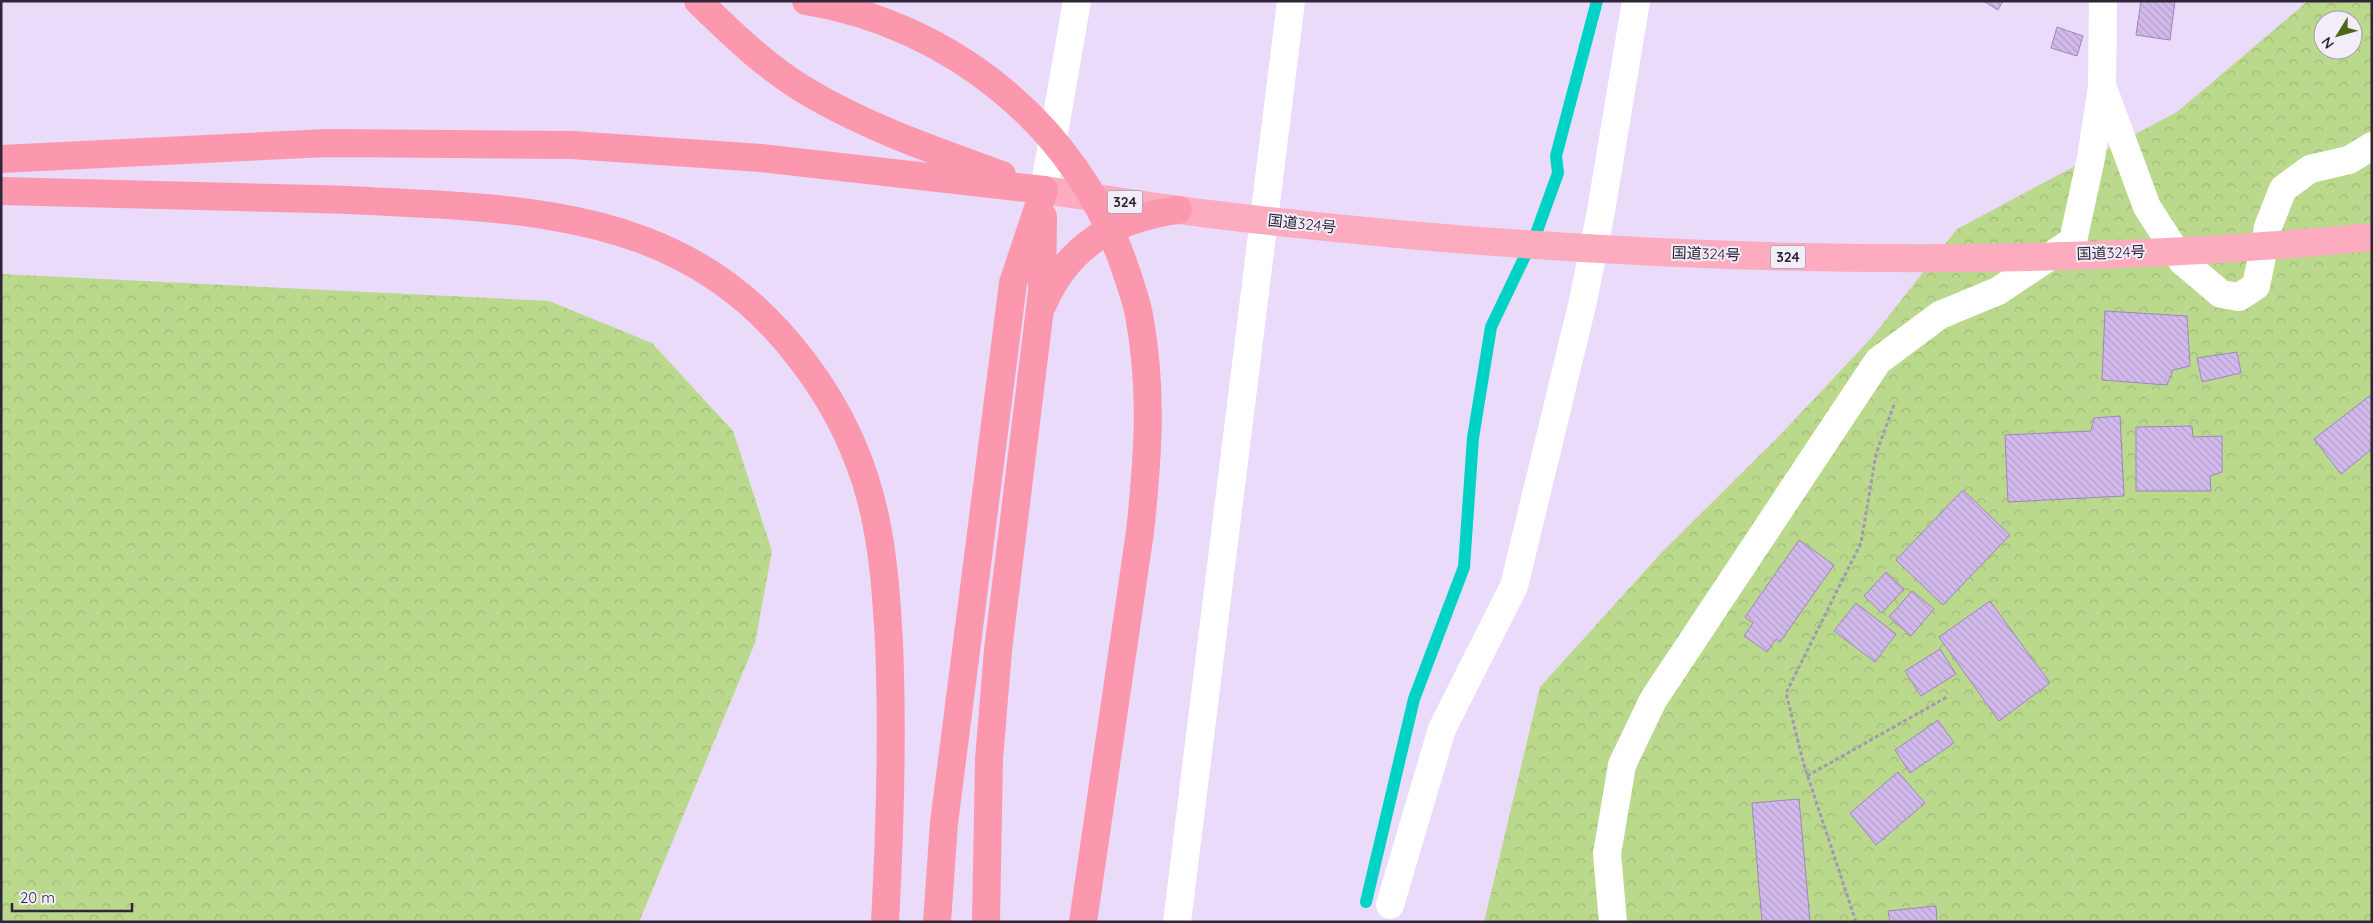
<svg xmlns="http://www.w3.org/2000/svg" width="2373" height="923" font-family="Quicksand,'Noto Sans JP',sans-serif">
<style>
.forest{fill:url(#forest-crowns);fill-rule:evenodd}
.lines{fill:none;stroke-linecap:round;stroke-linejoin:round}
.stream{stroke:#00d3c5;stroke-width:12}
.building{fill:url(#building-back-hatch);stroke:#9f87b8}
.path{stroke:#a497b3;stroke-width:3;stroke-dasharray:4 2.5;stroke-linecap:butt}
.minor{stroke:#fff;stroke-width:28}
.tertiary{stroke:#fff;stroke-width:28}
.trunk{stroke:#fcacbe;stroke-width:28}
.motorway{stroke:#fc98ad;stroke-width:28}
.labels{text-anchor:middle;stroke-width:4;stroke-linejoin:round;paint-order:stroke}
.shield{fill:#f2edf8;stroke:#6a6172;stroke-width:1}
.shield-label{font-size:14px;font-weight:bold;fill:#2f2539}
.street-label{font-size:15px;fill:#2f2539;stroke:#f2edf8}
</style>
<defs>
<pattern id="forest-crowns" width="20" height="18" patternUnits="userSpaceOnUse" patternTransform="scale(1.25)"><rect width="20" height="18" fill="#bad98c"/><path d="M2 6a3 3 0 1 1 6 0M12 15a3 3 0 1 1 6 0" fill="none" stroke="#a0ba7a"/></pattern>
<pattern id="building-back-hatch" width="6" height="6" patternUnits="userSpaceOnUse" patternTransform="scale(1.25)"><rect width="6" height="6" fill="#d1b9ec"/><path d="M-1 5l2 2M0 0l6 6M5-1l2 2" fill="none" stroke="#b49fcb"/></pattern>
</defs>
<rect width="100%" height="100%" fill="#eadbfb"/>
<!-- forest -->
<path class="forest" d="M2308 1H2372V922H1484L1540 687 1662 552 1782 433 1873 336 1957 229 2177 112ZM2323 20H2353V50H2323Z
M1 274 549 301 652 343 733 431 772 551 755 643 639 922H1Z"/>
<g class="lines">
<!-- stream -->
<path class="stream" d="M1366 902 1414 699 1464 567 1473 438 1491 327 1537 231 1558 173 1556 156 1597 1"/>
</g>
<!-- building -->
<path class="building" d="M1983 1H2003L1998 10Z
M2141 1H2175L2170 40 2136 35Z
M2057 27 2083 36 2077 56 2051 48Z
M2105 311 2187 316 2190 366 2173 370 2167 385 2102 380Z
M2237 352 2241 373 2202 382 2197 358Z
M2372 394V449L2341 474 2314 439Z
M2120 416 2124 496 2008 502 2005 435 2091 431 2094 418Z
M2192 426 2193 437 2222 436V472L2210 476 2211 491H2136V427Z
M1963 490 2010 535 1943 605 1896 560Z
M1799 540 1834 565 1780 642 1776 639 1767 652 1744 636 1753 623 1745 617Z
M1886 572 1904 589 1882 613 1864 596Z
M1912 591 1934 609 1911 636 1889 617Z
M1990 601 2050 683 1999 721 1939 637Z
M1856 603 1896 634 1875 662 1834 631Z
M1940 649 1956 674 1921 696 1905 671Z
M1938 720 1954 743 1910 773 1895 750Z
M1898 772 1925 803 1876 845 1850 813Z
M1799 799 1810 922H1762L1752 803Z
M1936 906 1937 922H1890L1888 911Z"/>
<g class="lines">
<!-- path -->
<path class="path" d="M1807 776 1947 697
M1856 922 1804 765 1786 693 1861 543 1876 454 1895 402"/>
<!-- minor -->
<path class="minor" d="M2103 88 2147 207 2182 261 2221 294 2239 297 2256 286 2268 227 2283 189 2310 169 2349 160 2372 146
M1390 905 1442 729 1514 586 1583 301 1601 211 1636 1
M1613 922 1607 854 1622 765 1653 700 1878 361 1940 315 1998 291 2073 241 2091 158 2102 86 2103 1"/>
<!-- tertiary -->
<path class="tertiary" d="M1044 190 1077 1
M1177 922 1291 1"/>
<!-- trunk -->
<path class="trunk" d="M1044 190C1099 198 1154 207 1209 214 1592 260 1988 274 2372 237"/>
<!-- motorway -->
<path class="motorway" d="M698 1C732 34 766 67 806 91 868 128 936 151 1002 175
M806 1C952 25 1078 127 1125 268 1130 283 1136 299 1139 315 1153 391 1148 456 1140 532L1083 922
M1 159 327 143 572 145 761 158 1044 190
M1 191C107 193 212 196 317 199 360 200 403 203 446 205 589 214 710 238 801 359 829 395 851 436 865 479 882 531 886 588 889 642 893 735 890 829 885 922
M1043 304C1069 244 1115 219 1178 210
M937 922 944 823 1013 283 1044 190
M986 922 989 759 998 650 1042 292 1043 217"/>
</g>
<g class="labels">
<!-- shield labels -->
<g class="shield">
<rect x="1107.5" y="190.5" width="35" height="23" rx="4"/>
<rect x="1770.5" y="245.5" width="35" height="23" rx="4"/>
</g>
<g class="shield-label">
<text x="1125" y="207">324</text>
<text x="1788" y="262">324</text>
</g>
<!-- street labels -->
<g class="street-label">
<text transform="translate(1302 224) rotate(6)" y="5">国道324号</text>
<text transform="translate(2111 253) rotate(-2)" y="5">国道324号</text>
<text transform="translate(1706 254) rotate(2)" y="5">国道324号</text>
</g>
</g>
<!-- border -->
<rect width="2373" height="923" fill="none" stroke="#2f2539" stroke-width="5"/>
<!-- north arrow -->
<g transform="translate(2338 35) rotate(233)"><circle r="24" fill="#f2edf8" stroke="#a49dac"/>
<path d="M0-4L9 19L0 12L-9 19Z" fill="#4e6819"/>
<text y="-8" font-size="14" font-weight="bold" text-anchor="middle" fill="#2f2539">N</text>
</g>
<!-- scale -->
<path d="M12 903v8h120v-8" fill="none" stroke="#2f2539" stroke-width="2.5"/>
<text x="20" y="903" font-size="15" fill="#2f2539" stroke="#f2edf8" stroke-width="4" paint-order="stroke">20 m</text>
</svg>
